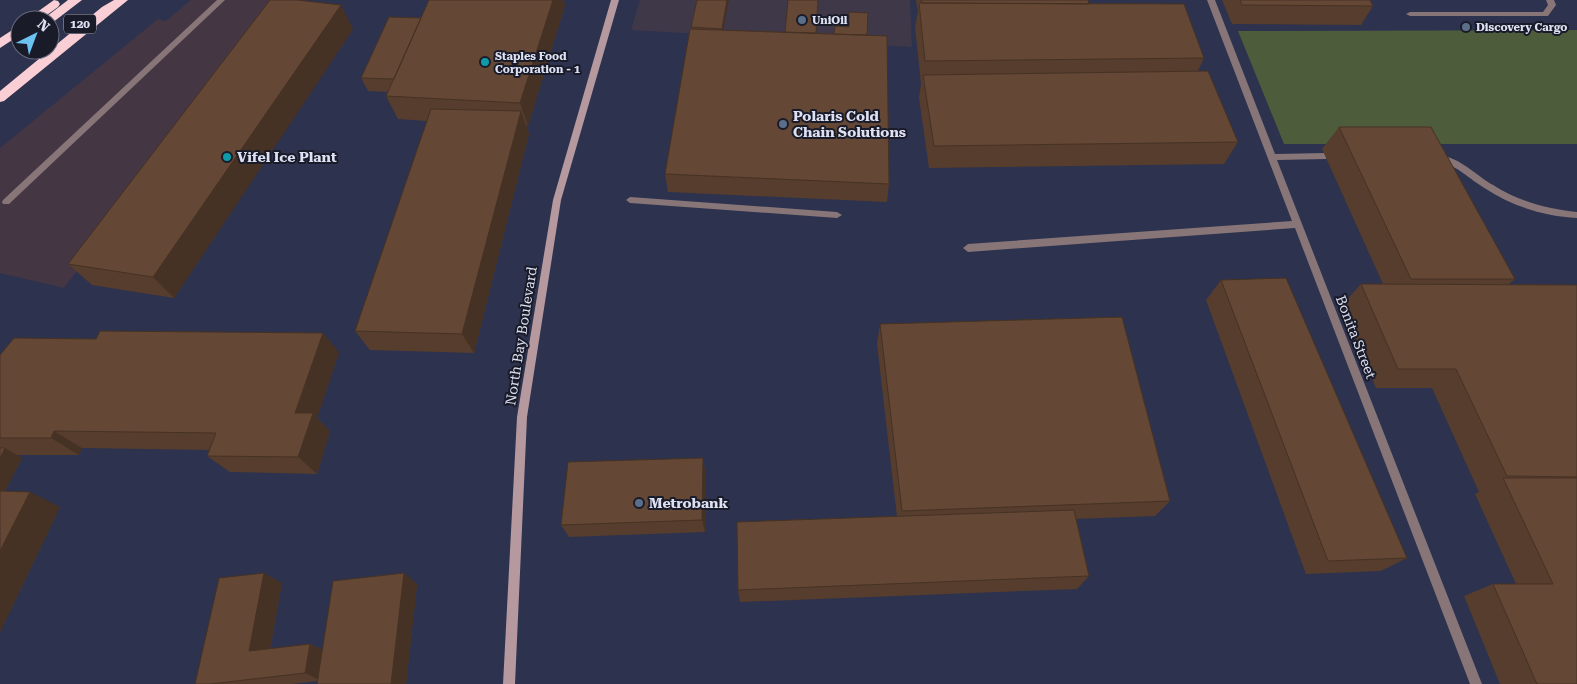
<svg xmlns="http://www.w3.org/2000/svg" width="1577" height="684" font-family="'Roboto Serif',serif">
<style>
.commercial{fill:#3f3849}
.industrial{fill:#453644}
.green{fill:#4d5d3b}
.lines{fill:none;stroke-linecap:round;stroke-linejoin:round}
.lane{fill:#877578;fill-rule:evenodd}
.secondary{fill:#b5999e;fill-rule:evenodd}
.highway{fill:#f9ced5;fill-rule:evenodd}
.wall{fill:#563d2d}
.shaded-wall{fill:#463224}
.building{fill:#644734;stroke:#463224}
.service-dot{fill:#5c6f8a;stroke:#191b28;stroke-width:2}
.culture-dot{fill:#0f9aa8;stroke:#191b28;stroke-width:2}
.labels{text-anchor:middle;stroke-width:4;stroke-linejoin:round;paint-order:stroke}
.far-poi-label{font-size:11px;font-weight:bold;fill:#dde1f3;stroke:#191b28;text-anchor:start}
.shield{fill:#191b28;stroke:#a2a6b6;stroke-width:1}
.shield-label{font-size:12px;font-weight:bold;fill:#dde1f3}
.poi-label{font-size:14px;font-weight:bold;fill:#dde1f3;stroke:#191b28;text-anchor:start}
.street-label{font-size:14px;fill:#dde1f3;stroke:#191b28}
</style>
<rect width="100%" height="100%" fill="#2d324e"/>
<!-- commercial -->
<path class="commercial" d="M640 0H910L912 47 631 30Z"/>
<!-- industrial -->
<path class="industrial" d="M191 0H281L64 288 0 273V148L158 19 166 21Z"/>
<!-- green -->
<path class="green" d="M1577 30V144H1284L1238 31Z"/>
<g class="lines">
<!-- lane -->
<path class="lane" d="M217 0H225L9 204H3L2 202 3 200Z
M1207 0H1215L1275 154 1326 153 1330 156 1326 159 1277 160 1482 684H1470L1295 228 968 252 963 248 968 244 1292 221Z
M1546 0H1554L1556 5 1548 16H1410L1406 14 1410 12H1543L1548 5Z
M1439 155C1461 158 1474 174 1493 185 1518 201 1547 209 1577 212V218C1545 216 1513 207 1486 189 1466 177 1460 167 1436 160L1435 158 1436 156Z
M630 197 837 212 842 215 837 218 630 203 626 200Z"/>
<!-- secondary -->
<path class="secondary" d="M611 0H619L561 200 527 417 515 684H503L517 417 553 200Z"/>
<!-- highway -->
<path class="highway" d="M54 0 58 1 60 4 58 7 40 20H26Z
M68 0H82L52 23H50V20H42Z
M114 0H128L4 101 0 102V91L102 7Z
M20 25V35L0 48V38Z"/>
</g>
<!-- wall -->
<path class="wall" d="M429 0H563L565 5 528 126 526 125 529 134 474 353 370 350 355 331 427 121 398 119 386 96 388 92 368 91 361 78 421 18Z
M697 0 723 30 867 35 889 184 887 202 668 192 665 174Z
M916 0H1088L1089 4 1204 58 1198 71 1238 142 1224 164 929 168 919 98 921 84 915 27 918 11Z
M1222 0H1370L1373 6 1361 25 1232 24Z
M353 29 174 298 92 285 68 264Z
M1339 127 1515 279 1508 285H1577V684H1500L1464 596 1493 584H1516L1475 494 1479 492 1432 388H1376L1342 305 1361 284H1383L1322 149Z
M1221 280 1407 558 1381 571 1306 574 1206 300Z
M880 324 1170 501 1155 516 1076 519 1089 576 1077 589 740 602 738 590 897 517 877 344Z
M339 352 317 418 330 431 317 474 230 472 207 456 210 450 82 448 79 455H17L22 458 5 491 60 507 0 632V355Z
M703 458 705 471V532L569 537 561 525Z
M282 583 270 649 310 644 323 650 417 584 406 684H317L318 681 292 684H195Z"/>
<!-- shaded-wall -->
<path class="shaded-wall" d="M553 0H563L565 5 528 126 520 103Z
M727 0H729L722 36V29Z
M341 5 353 29 174 298 153 277Z
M521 111 529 134 474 353 462 334Z
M323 333 339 352 317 418 330 431 317 474 298 457 295 413Z
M54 431 82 448 79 455 51 438Z
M5 448 22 458 0 501V458Z
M703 458 705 471V532L702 520Z
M30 492 60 507 0 632V551Z
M264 573 282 583 268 659 249 651Z
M404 573 417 584 406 684H391Z
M310 644 327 652 322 681 305 673Z"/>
<!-- building -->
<path class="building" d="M270 0H297L341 5 153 277 68 264Z
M429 0H553L520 103 386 96Z
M697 0H727L722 29 691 27Z
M788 0H818L816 33 785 32Z
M921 0H1088L1089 4 922 3Z
M1240 0H1370L1373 6 1242 5Z
M919 3 1184 4 1204 58 925 61Z
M849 12 868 13 867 35 834 34 835 26 849 27Z
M389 17 421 18 394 79 361 78Z
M690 29 887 36 889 184 665 174Z
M1208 71 1238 142 934 146 923 75Z
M431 109 521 111 462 334 355 331Z
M1339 127H1431L1515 279H1411Z
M1286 278 1407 558 1328 561 1221 280Z
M1361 284 1577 285V477L1507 476 1456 369H1398Z
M1122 317 1170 501 902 511 880 324Z
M100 331 323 333 295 413H313L298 457 207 456 216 433 54 431 51 438H0V355L14 338 96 339Z
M0 448H5L0 458Z
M703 458 702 520 561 525 568 462Z
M1503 478H1577V684H1537L1493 584H1553Z
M0 491 30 492 0 551Z
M1074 510 1089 576 738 590 737 522Z
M264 573 249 651 310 644 305 673 210 684H195L219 578Z
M404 573 391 684H317L333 581Z"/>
<!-- markers -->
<g class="service-dot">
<circle cx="802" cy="20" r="5"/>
<circle cx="1466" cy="27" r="5"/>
<circle cx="783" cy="124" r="5"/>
<circle cx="639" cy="503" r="5"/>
</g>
<g class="culture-dot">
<circle cx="485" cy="62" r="5"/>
<circle cx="227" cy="157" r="5"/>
</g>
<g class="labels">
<!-- far-poi labels -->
<g class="far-poi-label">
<text x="812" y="24">UniOil</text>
<text x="1476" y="31">Discovery Cargo</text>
<text x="495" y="60">Staples Food<tspan x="495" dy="13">Corporation - 1</tspan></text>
</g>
<!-- shield labels -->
<rect class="shield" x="64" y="14.5" width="32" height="19" rx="4"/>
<g class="shield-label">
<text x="80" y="28">120</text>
</g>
<!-- poi labels -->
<g class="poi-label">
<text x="793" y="121">Polaris Cold<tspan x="793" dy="16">Chain Solutions</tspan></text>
<text x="237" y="162">Vifel Ice Plant</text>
<text x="649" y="508">Metrobank</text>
</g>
<!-- street labels -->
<g class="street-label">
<text transform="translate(521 336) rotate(-81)" y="5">North Bay Boulevard</text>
<text transform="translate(1356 337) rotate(69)" y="5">Bonita Street</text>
</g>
</g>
<!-- north arrow -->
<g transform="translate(35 35) rotate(42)"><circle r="24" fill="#191b28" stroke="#676a79"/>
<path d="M0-4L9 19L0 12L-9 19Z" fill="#6bc3f2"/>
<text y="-8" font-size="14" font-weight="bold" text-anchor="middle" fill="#dde1f3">N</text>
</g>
</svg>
